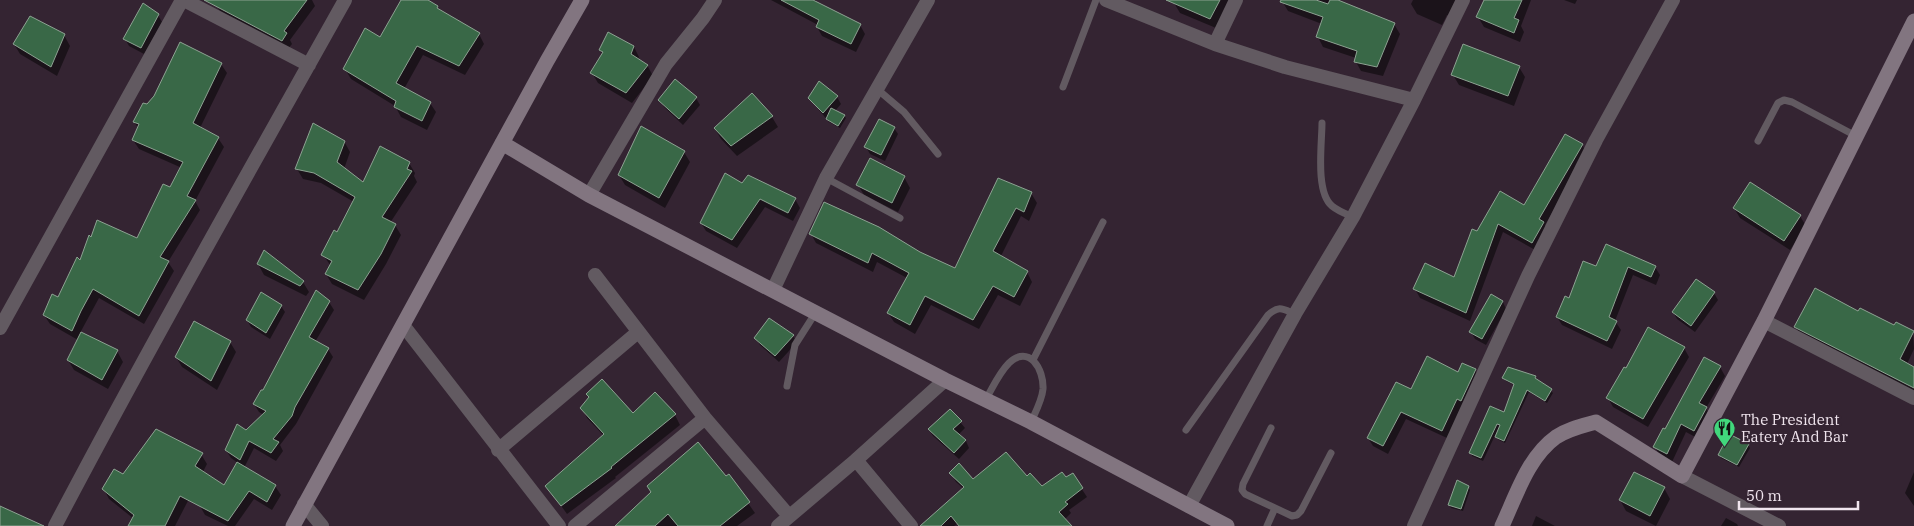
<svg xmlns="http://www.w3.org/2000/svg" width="1914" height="526" font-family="'IBM Plex Serif',serif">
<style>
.shadow{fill:#0007}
.building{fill:#396847;stroke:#8da292}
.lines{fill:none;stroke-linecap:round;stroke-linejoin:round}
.lane{stroke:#625a61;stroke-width:7}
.street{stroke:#625a61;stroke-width:14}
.secondary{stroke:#827580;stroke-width:15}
.labels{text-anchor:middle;stroke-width:4.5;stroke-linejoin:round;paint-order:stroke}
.poi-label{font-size:15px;fill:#f0e5ee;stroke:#342432;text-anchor:start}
</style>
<rect width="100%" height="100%" fill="#342432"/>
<!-- shadow -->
<path class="shadow" d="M220 0H312L315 6 290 40 292 44 287 50 223 16 217 6Z
M402 0H426L437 7 439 11 479 34 484 44 465 75 423 55 404 89 430 103 436 112 427 130 401 117 395 106 351 79 345 69 381 38Z
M771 0H816L815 2 860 25 865 34 856 52 822 36 817 27 818 25Z
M1175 0H1231L1216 28 1180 13 1174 3Z
M1280 0H1335L1394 24 1400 34 1383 76 1361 71 1356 62V58L1323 47 1318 37 1322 24 1288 11 1282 1Z
M1413 0H1462L1454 18 1447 15 1442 25 1417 14 1411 4Z
M1485 0H1531L1521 26 1524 32 1520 42 1484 27 1478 17Z
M1564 0H1577L1575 4Z
M158 15 162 22 144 54 129 46 125 39Z
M64 35 70 46 57 76 20 54 14 44Z
M634 47 639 57 638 60 647 65 653 76 632 103 598 83 592 73 603 55 600 50Z
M221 64 227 73 200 128 218 138 224 147 195 201 200 210 168 262 174 271 144 324 99 298 80 333 117 351 123 362 108 389 74 370 68 360 78 340 50 324 44 315 58 299 80 262 137 239 170 189 182 168 139 149 133 140 139 129 134 122 147 105Z
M1519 67 1525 77 1514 106 1459 85 1453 75Z
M820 83 837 97 841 104 835 111 844 116 846 118 840 128 829 122 809 98Z
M752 95 772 117 778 127 737 156 721 139 715 129Z
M696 98 700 105 683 125 664 107 660 100Z
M894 128 898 134 885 161 870 154 866 147Z
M344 141 350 152 344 169 364 184 409 163 415 173 414 176 417 182 390 223 395 225 401 235 386 264 364 300 332 284 326 274 331 266 323 255 338 234 354 202 321 183 303 179 297 169Z
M1582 145 1587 153 1545 225 1548 231 1537 251 1503 232 1470 321 1420 298 1415 289 1455 278 1477 233 1524 207Z
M684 152 690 162 665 208 625 185 619 175Z
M904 177 910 188 898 212 864 195 858 185Z
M999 180 1031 193 1037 203 1029 221 1021 216 1001 256 1027 272 1032 282 1020 306 998 295 979 329 931 305 915 334 894 322 888 313 907 278 877 262 873 272 816 243 811 234 919 254 956 270Z
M743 185 795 199 800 208 793 221 765 207 737 248 706 231 701 223Z
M1734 208 1800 216 1806 226 1790 250 1740 218Z
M1607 246 1655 267 1660 275 1656 285 1633 275 1615 321 1621 330 1612 349 1562 325 1557 317 1597 268Z
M258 264 303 282 309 292 306 296 264 275Z
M1714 293 1718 300 1695 332 1677 319 1673 312Z
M1491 295 1503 302 1506 309 1486 345 1475 339 1471 332Z
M329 302 334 310 315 342 328 349 333 357 296 424 280 445 283 451 276 461 254 448 244 468 275 486 281 495 272 510 254 499 235 526H228L205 515 200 506 224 486 238 463 231 458 226 450 264 415 259 412 254 404Z
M281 306 285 312 270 339 251 327 247 320Z
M1859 313 1913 332 1914 349 1907 364 1914 369V394L1801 336 1796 327Z
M770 320 793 336 797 342 779 362 760 345 756 338Z
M230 342 236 352 217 390 182 367 176 357Z
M1684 348 1689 357 1648 427 1613 407 1608 398Z
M1720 367 1725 376 1706 408 1711 417 1699 439 1686 432 1672 462 1660 456 1655 447 1666 431Z
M1475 370 1480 378 1447 438 1406 419 1388 454 1373 446 1368 438 1411 391 1459 374Z
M1535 377 1553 393 1547 403 1529 392 1505 443 1499 440 1497 437 1499 430 1498 429 1483 461 1472 456 1471 453 1505 414 1514 385 1506 381 1504 378Z
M655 394 675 415 680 425 615 477 616 478 567 514 547 486 603 435 587 418 582 408 633 414Z
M950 410 965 428 958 435 966 441 969 448 959 459 933 436 929 430Z
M1748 445 1750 448 1739 467 1721 458 1720 455Z
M201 454 207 464 175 526H130L134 519 109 499 104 489 123 476Z
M1914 472V506L1905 493Z
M951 474 973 480 1026 478 1041 488 1072 474 1087 497 1069 510 1071 513 1064 520 1070 526H959L957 524 954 526H925L964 489 956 482Z
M729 476 755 513 737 526H616Z
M1468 487 1470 490 1463 511 1451 508 1449 505Z
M1664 488 1670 499 1656 526 1626 511 1620 500Z
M1536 516 1555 526H1532Z
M1726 518 1737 524 1738 526H1721Z"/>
<!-- building -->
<path class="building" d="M204 0H307L284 31 287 33 282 41Z
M401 0H428L438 6 437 8 480 33 459 66 417 46 396 83 431 102 422 121 394 107 396 101 343 69 365 28 380 37Z
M781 0H813L861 24 851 44 816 27 819 20Z
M1166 0H1220L1210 19Z
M1281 0H1316L1328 4 1330 0H1338L1395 23 1377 67 1354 62 1357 51 1316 37 1323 17 1280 2Z
M1484 0H1522L1514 18 1519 20 1514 33 1476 17Z
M143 3 159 14 141 48 123 39Z
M30 16 65 34 51 67 13 44Z
M608 32 634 46 631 54 648 65 626 93 590 73 603 52 599 50Z
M180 42 222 63 193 123 219 137 187 196 196 200 160 257 169 261 139 316 93 289 81 311 72 331 43 315 52 294 58 297 77 257 80 260 89 235 91 237 97 220 137 238 163 184 170 187 183 162 132 140 139 124 133 122 143 103 147 104 154 96Z
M1463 44 1520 66 1508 96 1451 75Z
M675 79 697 97 679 119 658 100Z
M819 81 838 96 823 113 808 98Z
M752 93 773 116 731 146 714 128Z
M831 108 845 115 838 126 826 119Z
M879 119 895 127 881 155 864 147Z
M313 123 345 141 337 162 363 182 380 146 410 162 407 169 412 171 382 217 396 224 381 254 358 290 325 274 332 261 321 255 334 230 337 232 355 197 314 173 295 169Z
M641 126 685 151 659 198 618 175Z
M1565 134 1583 144 1539 219 1544 222 1532 243 1498 224 1466 313 1413 289 1425 263 1454 277 1472 229 1477 231 1500 191 1524 205Z
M870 158 905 176 892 203 856 185Z
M725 173 742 183 748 175 796 198 788 213 760 199 732 240 700 223Z
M998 178 1032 192 1024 212 1016 208 993 251 1028 271 1014 297 993 286 973 320 925 296 910 325 887 313 909 273 872 253 868 263 809 234 824 202 879 227 920 252 955 268Z
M1750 182 1801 215 1784 241 1733 208Z
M1606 244 1656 266 1651 277 1628 267 1609 317 1617 321 1607 341 1556 317 1565 296 1569 298 1583 261 1596 266Z
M264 250 304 281 300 286 257 264Z
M1696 279 1715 292 1691 326 1672 312Z
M1815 288 1858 311 1860 308 1894 325 1896 322 1914 331 1900 359 1914 367V388L1794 327Z
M316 290 330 301 309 337 329 348 295 407 292 416 273 439 279 442 271 453 249 441 240 460 225 450 237 424 246 430 266 411 253 404 261 390H263Z
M261 292 282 305 266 333 246 320Z
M1491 294 1503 301 1482 339 1469 332Z
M769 318 794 335 775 356 754 338Z
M194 321 231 341 211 381 175 357Z
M1648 327 1685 347 1643 419 1606 398 1624 367 1626 368Z
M81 332 118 350 102 380 67 360Z
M1427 356 1458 372 1462 363 1476 369 1461 401 1457 399 1442 431 1401 412 1383 446 1367 438 1396 382 1411 389Z
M1704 357 1721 366 1699 403 1707 407 1694 431 1681 424 1667 454 1653 447 1663 428 1665 429Z
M1508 367 1536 376 1535 378 1552 389 1545 401 1527 390 1504 441 1495 437 1500 425 1497 424 1481 458 1469 453 1490 406 1504 412 1514 384 1502 378Z
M602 379 633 413 655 392 676 414 611 467 612 468 561 506 545 486 604 434 580 408 589 397 586 394Z
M950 409 962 421 953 429 966 440 954 453 928 429Z
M156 429 203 453 195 466 224 485 237 462 276 485 267 502 249 491 228 521 180 496 165 526H128L134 515 102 489 114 469 123 474Z
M1729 434 1749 444 1737 465 1718 455Z
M698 442 726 476 729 474 750 502 720 526H678L668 514 655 526H615L651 492 647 486Z
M1006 452 1027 476 1030 473 1042 486 1062 472 1066 477 1073 473 1083 488 1065 502 1068 504 1059 512 1072 526H959L951 516 941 526H920L964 487 949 473 959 463 973 479Z
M1634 472 1665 487 1650 516 1619 500Z
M1457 480 1469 486 1461 509 1448 505Z
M0 506 44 526H0Z"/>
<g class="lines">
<!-- lane -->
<path class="lane" d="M1063 87 1096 0
M877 89 904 112 938 154
M1322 123C1322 143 1315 192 1332 206 1338 211 1346 214 1353 217
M1758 141 1778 103 1784 100 1792 102 1856 136
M826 178 900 218
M1033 360 1103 222
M787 386 795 345 816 312
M986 399C993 387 999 373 1009 363 1029 344 1044 369 1043 389 1042 400 1036 411 1031 422
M1271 428 1243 484 1242 490 1245 494 1292 516 1297 515 1301 511 1331 453
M1186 430 1268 315C1279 305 1283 309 1295 314
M1267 526 1275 508"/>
<!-- street -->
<path class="street" d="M184 0 309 65
M1106 0 1215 44 1285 67 1414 100
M1215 44 1236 0
M589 195 666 64 703 18 715 0
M595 275 705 418 789 516
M773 290 826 178 928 0
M1764 321 1914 398
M403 325 559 526
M0 328 182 0
M498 450 638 332
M856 460 911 526
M1682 476 1779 526
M304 504 322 526
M1189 506 1295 314 1353 217 1414 100 1463 0
M55 526C148 349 247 175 345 0
M575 526 705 418
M778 526 856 460 945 380
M1414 526 1528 276 1596 140 1673 0"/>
<!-- secondary -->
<path class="secondary" d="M502 143 589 195 945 380 1031 422 1227 526
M293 526 547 61 582 0
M1502 526C1516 496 1528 457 1556 437 1568 429 1582 426 1596 422L1682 476 1764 321 1914 21"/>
</g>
<!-- icons -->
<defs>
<symbol id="restaurant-pin" viewBox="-11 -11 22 30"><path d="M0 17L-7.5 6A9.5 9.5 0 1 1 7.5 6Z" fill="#41d77c" stroke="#342432"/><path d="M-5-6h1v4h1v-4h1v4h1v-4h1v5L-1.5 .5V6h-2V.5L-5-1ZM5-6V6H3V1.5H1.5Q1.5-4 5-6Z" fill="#111"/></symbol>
</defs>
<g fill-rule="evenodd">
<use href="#restaurant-pin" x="1712" y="416" width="25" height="34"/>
</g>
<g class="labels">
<!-- poi labels -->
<g class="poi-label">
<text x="1741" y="425">The President<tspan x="1741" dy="17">Eatery And Bar</tspan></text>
</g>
</g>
<!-- scale -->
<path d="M1739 501v8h119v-8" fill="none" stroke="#f0e5ee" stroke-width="2.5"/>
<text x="1746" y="501" font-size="15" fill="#f0e5ee" stroke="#342432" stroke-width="4" paint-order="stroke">50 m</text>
</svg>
